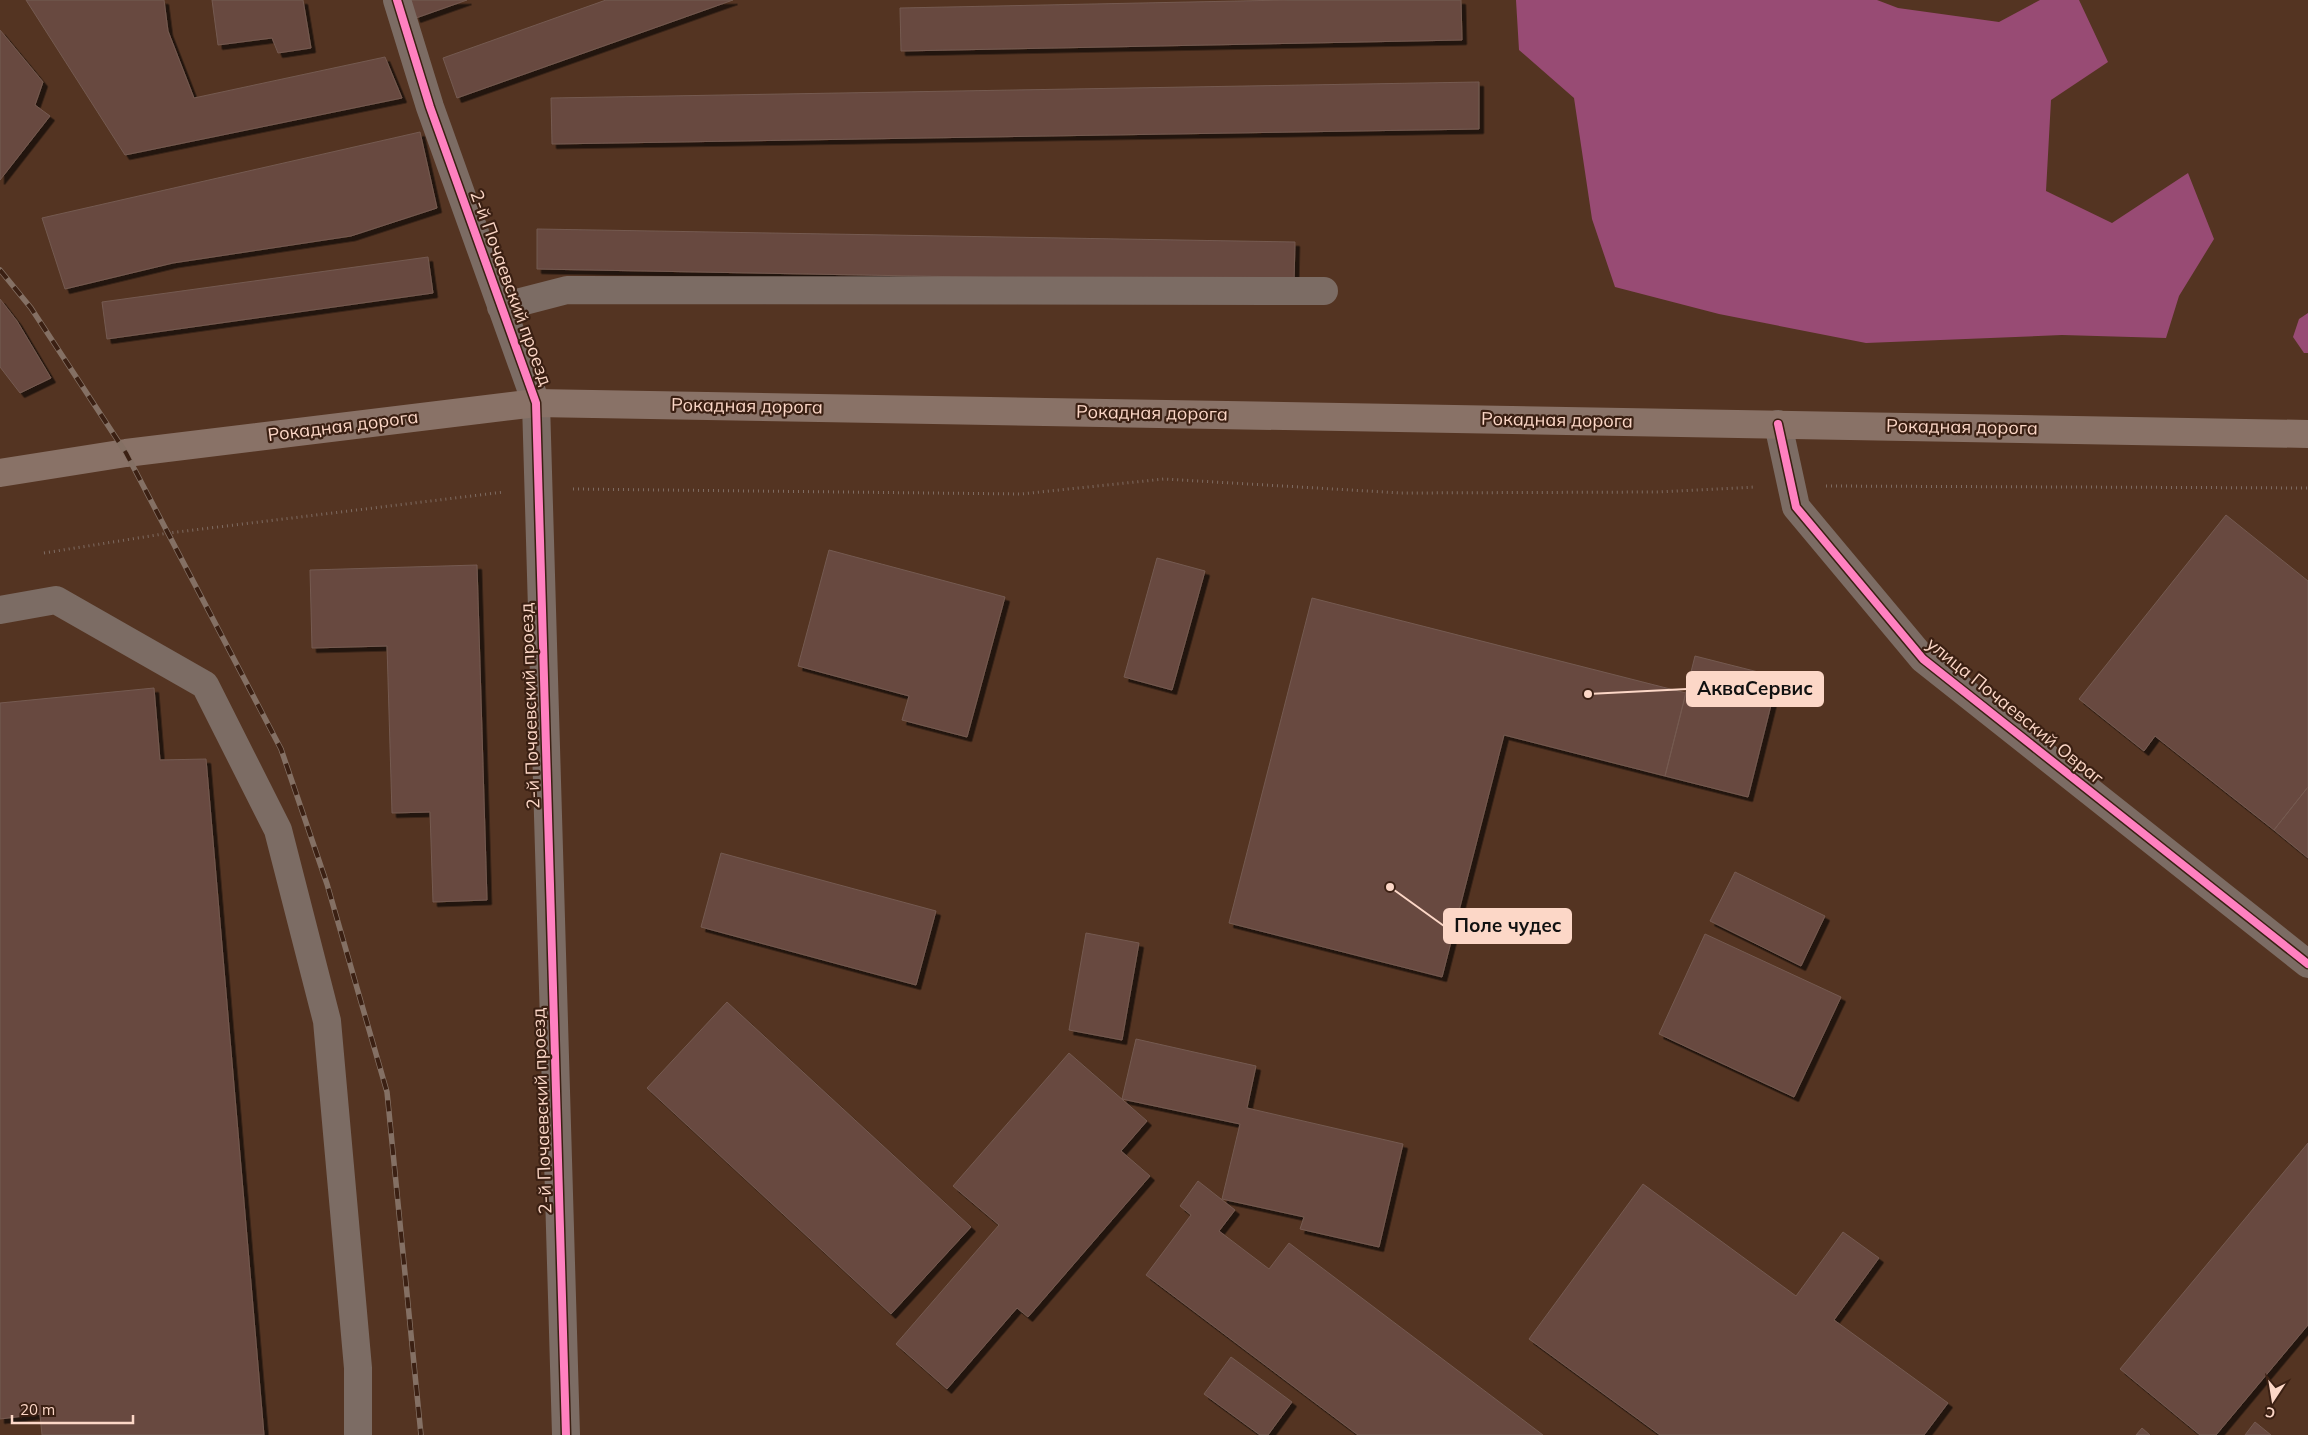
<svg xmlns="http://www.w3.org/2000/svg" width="2308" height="1435" font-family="Mulish,sans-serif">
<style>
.forest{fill:#984b74}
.building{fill:#674a41;stroke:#755a50;filter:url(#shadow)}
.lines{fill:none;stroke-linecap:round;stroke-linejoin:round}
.path{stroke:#7e6b62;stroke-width:3;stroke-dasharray:1 4;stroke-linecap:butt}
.minor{stroke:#7c6c64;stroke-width:28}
.major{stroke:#897267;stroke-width:28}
.rail-casing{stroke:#847064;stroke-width:5.5}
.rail{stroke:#3b2013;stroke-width:4;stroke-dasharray:11;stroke-linecap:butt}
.cycleway-casing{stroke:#3b2013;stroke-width:11}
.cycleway{stroke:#ff80c0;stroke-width:8}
.labels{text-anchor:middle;stroke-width:4.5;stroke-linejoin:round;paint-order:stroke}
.street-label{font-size:18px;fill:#fcd7c7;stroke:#3b2013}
.leader{fill:none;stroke:#fcd7c7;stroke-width:2}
.callout-dot{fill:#fcd7c7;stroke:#3b2013;stroke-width:2}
.callout{fill:#fcd7c7;stroke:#fcd7c7;stroke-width:2}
.callout-label{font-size:19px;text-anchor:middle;font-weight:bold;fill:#111}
</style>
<defs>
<filter id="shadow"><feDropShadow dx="4.5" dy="4.5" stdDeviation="0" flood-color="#0009"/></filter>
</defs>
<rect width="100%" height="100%" fill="#543422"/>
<!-- forest -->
<path class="forest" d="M1516 0H1877L1898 8 1999 22 2040 0H2079L2108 62 2051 100 2046 191 2112 223 2188 173 2214 239 2179 296 2166 338 2062 335 1866 343 1719 314 1615 287 1592 219 1574 98 1519 50Z
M2308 313V353H2304L2293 337 2299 319Z"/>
<!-- building -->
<path class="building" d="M26 0H164L168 31 194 98 385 57 402 98 125 155Z
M212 0H303L311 48 278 53 272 38 218 45Z
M410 0H467L416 18Z
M606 0H733L457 98 443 58Z
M1287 0H1461L1462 40 901 51 900 8Z
M0 30 43 82 35 105 50 116 0 180Z
M1479 82V129L552 144 551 98Z
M420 132 437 208 351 236 173 263 65 289 42 218Z
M537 229 1295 242 1294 283 537 269Z
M428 257 433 293 107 339 102 302Z
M0 299 17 321 51 378 20 393 0 367Z
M2226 515 2308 581V787L2274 830 2155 736 2144 751 2079 699Z
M829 550 1005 597 967 737 902 720 909 696 798 666Z
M1157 558 1205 571 1172 690 1124 677Z
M477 565 487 900 433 902 430 812 392 813 387 646 312 648 310 570Z
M1312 598 1686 693 1665 776 1504 735 1442 977 1229 923Z
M1695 656 1778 677 1748 797 1665 776Z
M154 688 160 760 206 759 264 1435H42L40 1414 0 1419V703Z
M2308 787V858L2274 830Z
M721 853 936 911 916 985 701 927Z
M1735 872 1825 916 1801 966 1710 921Z
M1086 933 1139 943 1122 1040 1069 1030Z
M1705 934 1841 997 1794 1097 1659 1034Z
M727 1002 971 1227 891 1314 647 1088Z
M1136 1039 1256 1066 1247 1108 1403 1144 1379 1247 1300 1229 1304 1217 1222 1199 1240 1124 1122 1099Z
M1069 1053 1147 1121 1121 1151 1150 1176 1028 1317 1017 1308 947 1389 896 1344 999 1225 953 1186Z
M2308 1143V1325L2216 1435H2200L2120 1369Z
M1198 1181 1235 1210 1219 1231 1269 1269 1289 1243 1543 1435H1358L1146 1275 1191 1215 1180 1206Z
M1643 1184 1796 1296 1843 1232 1879 1258 1834 1320 1948 1403 1924 1435H1660L1529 1339Z
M1231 1357 1292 1402 1268 1435H1260L1204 1394Z
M2255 1422 2271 1435H2245Z
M2142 1428 2150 1435H2136Z"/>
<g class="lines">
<!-- path -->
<path class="path" d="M1826 486 2308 488
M573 489 1021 494 1164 479 1401 493 1659 492 1755 487
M44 553 169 533 504 492"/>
<!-- minor -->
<path class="minor" d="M397 0 430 107 536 403 566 1435
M501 307 567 290 1324 291
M1778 424 1796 507 1923 659 2308 964
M0 610 56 600 205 685 278 830 327 1021 358 1368V1435"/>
<!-- major -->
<path class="major" d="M0 473 126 453 536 403 2308 434"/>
<defs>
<path id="rail" d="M0 270 31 308 126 453 281 749 327 884 387 1092 421 1435"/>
</defs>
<!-- rail casing -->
<use href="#rail" class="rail-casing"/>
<!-- rail -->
<use href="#rail" class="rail"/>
<defs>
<path id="cycleway" d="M397 0 430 107 536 403 566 1435
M1778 424 1796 507 1923 659 2308 964"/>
</defs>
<!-- cycleway casing -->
<use href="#cycleway" class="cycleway-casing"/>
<!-- cycleway -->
<use href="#cycleway" class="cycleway"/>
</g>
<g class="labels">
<!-- street labels -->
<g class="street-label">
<text transform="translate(511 288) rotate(70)" y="6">2-й Почаевский проезд</text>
<text transform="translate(747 406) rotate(1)" y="6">Рокадная дорога</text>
<text transform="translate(1152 413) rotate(1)" y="6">Рокадная дорога</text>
<text transform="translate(1557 420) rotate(1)" y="6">Рокадная дорога</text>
<text transform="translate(343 426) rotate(-7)" y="6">Рокадная дорога</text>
<text transform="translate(1962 427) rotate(1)" y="6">Рокадная дорога</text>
<text transform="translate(530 706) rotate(-92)" y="6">2-й Почаевский проезд</text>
<text transform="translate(2015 711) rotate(39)" y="6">улица Почаевский Овраг</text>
<text transform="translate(542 1111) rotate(-92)" y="6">2-й Почаевский проезд</text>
</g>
</g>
<!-- callouts -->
<path class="leader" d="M1588 694L1687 689M1390 887L1444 926"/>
<g class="callout-dot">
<circle cx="1588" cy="694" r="5"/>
<circle cx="1390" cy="887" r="5"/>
</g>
<g class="callout">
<rect x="1687" y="672" width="136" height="34" rx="5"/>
<rect x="1444" y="909" width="127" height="34" rx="5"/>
</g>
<g class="callout-label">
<text x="1755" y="695">АкваСервис</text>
<text x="1508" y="932">Поле чудес</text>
</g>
<!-- north arrow -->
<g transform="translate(2273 1400) rotate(192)" stroke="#3b2013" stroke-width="4" paint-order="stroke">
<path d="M0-4L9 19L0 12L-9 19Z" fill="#fcd7c7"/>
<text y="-8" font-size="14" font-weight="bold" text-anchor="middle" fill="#fcd7c7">С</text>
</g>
<!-- scale -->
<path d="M12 1415v8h121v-8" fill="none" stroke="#fcd7c7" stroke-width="2.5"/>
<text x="20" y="1415" font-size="15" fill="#fcd7c7" stroke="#3b2013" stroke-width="4" paint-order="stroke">20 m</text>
</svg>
